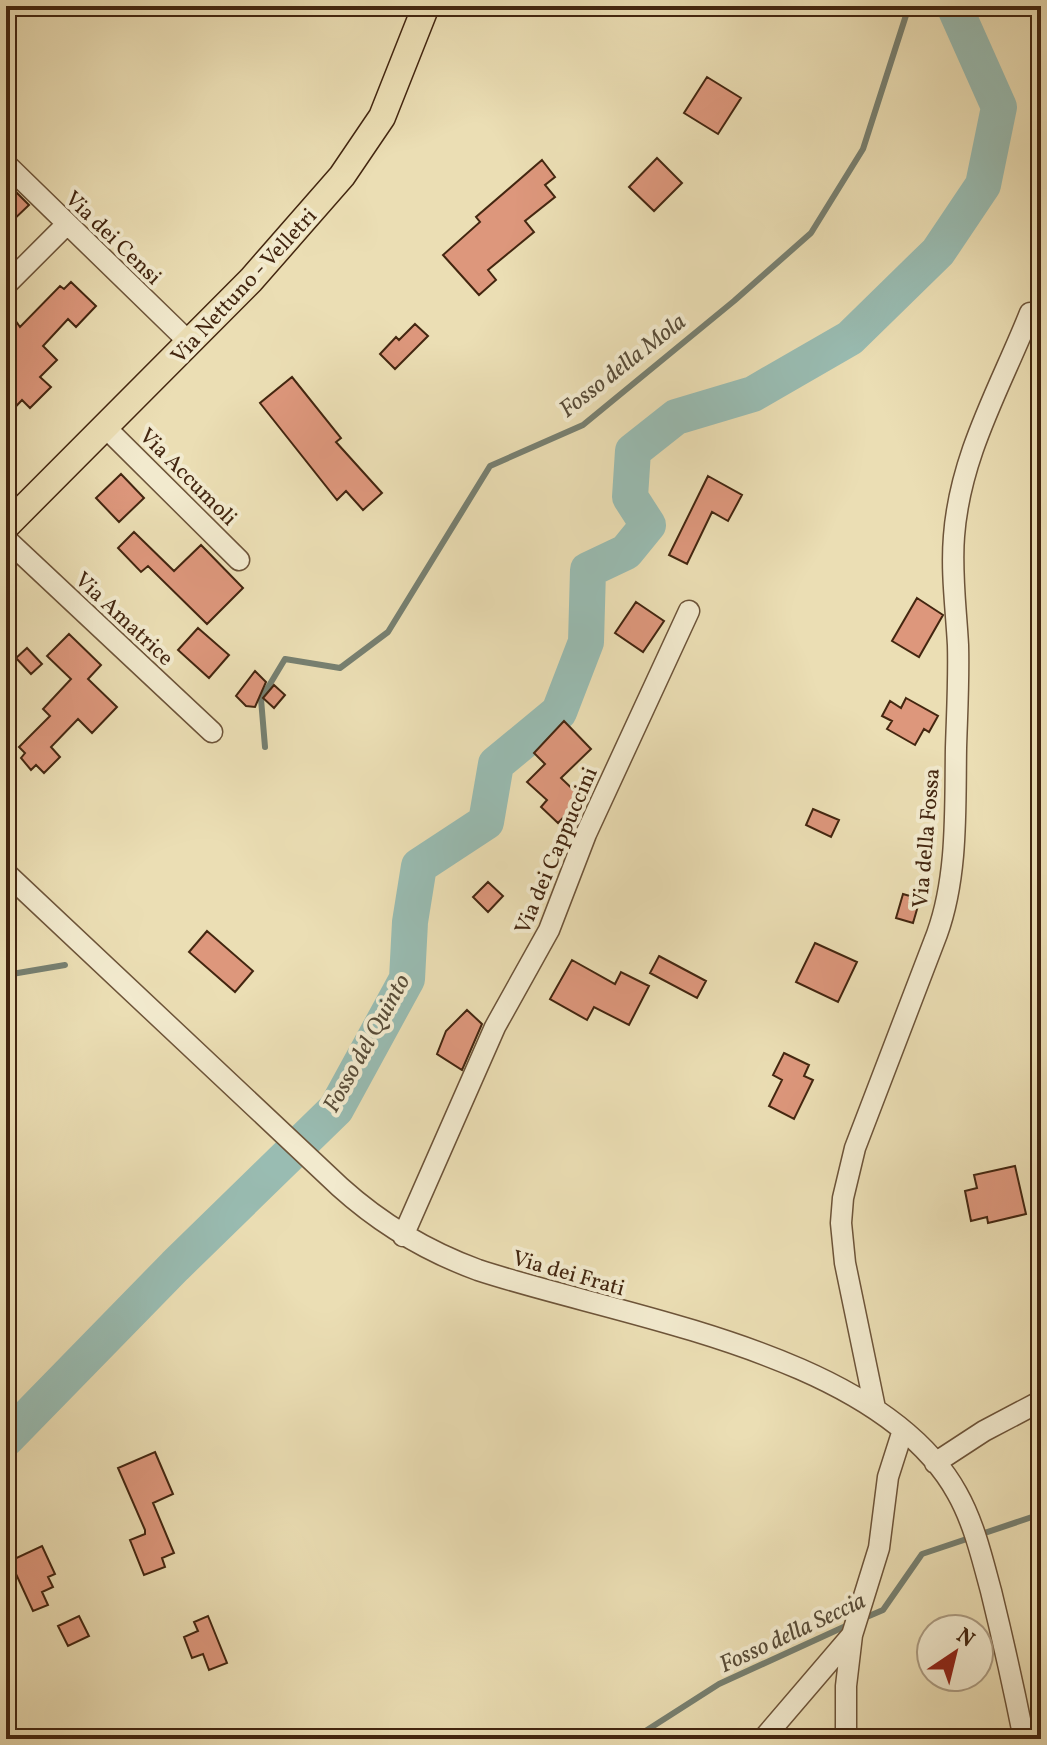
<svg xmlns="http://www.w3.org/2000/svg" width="1047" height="1745" font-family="Vollkorn,serif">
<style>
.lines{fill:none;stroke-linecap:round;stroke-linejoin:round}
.stream{stroke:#778071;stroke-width:6}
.river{stroke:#99bcb2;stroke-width:36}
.building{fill:#dd977c;stroke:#432610;stroke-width:2}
.minor-casing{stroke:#6d5439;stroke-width:23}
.major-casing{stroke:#432610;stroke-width:29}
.minor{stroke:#f2eace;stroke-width:20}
.major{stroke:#ebdeb4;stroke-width:26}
.labels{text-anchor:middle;stroke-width:8;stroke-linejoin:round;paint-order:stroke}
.street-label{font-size:22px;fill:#432610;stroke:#f2eace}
.water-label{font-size:24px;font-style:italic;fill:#584c38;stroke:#f2eace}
</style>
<rect width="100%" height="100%" fill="#ebdeb4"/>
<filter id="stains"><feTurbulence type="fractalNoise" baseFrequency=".0025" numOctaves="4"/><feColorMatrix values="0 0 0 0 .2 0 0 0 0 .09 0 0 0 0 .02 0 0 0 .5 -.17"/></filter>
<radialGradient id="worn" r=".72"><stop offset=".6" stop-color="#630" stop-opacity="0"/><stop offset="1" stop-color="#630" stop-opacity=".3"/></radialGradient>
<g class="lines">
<!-- stream -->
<path class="stream" d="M265 747 261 699 285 659 340 668 388 632 490 466 583 425 734 301 811 233 863 149 909 6
M6 975 65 965
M862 1619 883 1610 922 1554 1041 1514
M633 1739 719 1684 848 1625"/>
<!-- river -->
<path class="river" d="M6 1439 175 1266 336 1109 407 979 410 922 419 866 486 822 496 764 559 712 586 642 588 570 626 552 648 525 630 497 633 451 676 417 753 394 850 338 938 252 983 185 999 107 954 6"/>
</g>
<!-- building -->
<path class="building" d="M707 77 741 98 718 134 684 113Z
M657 158 682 183 654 211 629 187Z
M542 160 555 177 545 185 555 197 525 221 534 232 488 270 496 280 479 295 443 255 480 222 476 217Z
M6 182 29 205 6 227Z
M71 282 96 306 76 327 68 319 43 346 57 360 40 377 51 387 30 408 22 400 6 417V307L20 327 60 286 64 289Z
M415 324 428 336 395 369 380 354 396 337 399 340Z
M292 377 341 438 336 442 382 493 363 510 346 491 337 500 260 403Z
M121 474 144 498 119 522 96 498Z
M708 476 742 495 728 521 712 512 687 564 669 555Z
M134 532 174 571 201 545 243 588 207 624 148 566 141 572 118 548Z
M917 598 943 615 919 657 892 641Z
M636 602 664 621 643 652 615 633Z
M198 628 229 655 209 678 178 650Z
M69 634 101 665 88 679 117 707 92 733 78 719 51 747 60 757 44 773 36 765 31 770 21 758 25 753 19 747 50 716 43 709 71 679 47 656Z
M27 648 42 664 31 674 16 658Z
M255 671 266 682 255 707 246 706 236 696Z
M274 685 285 695 274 708 263 698Z
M906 698 938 716 929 732 924 729 915 745 887 729 892 721 882 716 890 701 901 708Z
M564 721 591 749 561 778 582 798 558 823 541 807 547 800 527 782 545 764 534 753Z
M813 809 839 820 831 837 806 825Z
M488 882 503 896 488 912 473 897Z
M903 894 920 899 913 923 896 918Z
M207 931 253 971 235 992 189 952Z
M815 943 857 962 838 1002 796 982Z
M659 956 706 981 697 998 650 973Z
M572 960 615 984 621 972 649 986 629 1025 594 1007 587 1020 550 999Z
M467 1010 482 1024 462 1070 437 1054 446 1031Z
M784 1053 809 1065 804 1076 813 1080 794 1119 769 1106 782 1080 773 1075Z
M1015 1166 1026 1214 988 1223 987 1217 971 1221 965 1191 977 1188 974 1175Z
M155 1452 173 1494 153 1503 174 1553 162 1558 165 1567 144 1575 130 1540 145 1534V1530L118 1468Z
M42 1546 55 1574 48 1577 53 1587 42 1592 48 1605 33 1611 10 1561Z
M79 1616 89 1636 68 1646 58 1626Z
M208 1616 227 1663 209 1670 203 1654 192 1658 184 1637 198 1631 194 1622Z"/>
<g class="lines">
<defs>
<path id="minor" d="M6 164 190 343
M6 285 67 224
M105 427 239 560
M6 539 212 732
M6 873 340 1187C381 1224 426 1251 478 1270 620 1317 879 1352 957 1493 974 1523 982 1558 991 1591 1003 1640 1014 1689 1024 1739
M403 1236 495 1027 549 930 586 834 689 611
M875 1408 845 1263 841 1223 843 1198 855 1148 937 934C958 876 955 809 956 748 957 714 959 679 958 645 956 608 951 572 954 536 960 455 1001 386 1030 313
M935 1463 984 1431 1041 1401
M763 1739 852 1635 879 1548 888 1477 903 1430
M846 1739V1686L852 1635"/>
<path id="major" d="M6 526 251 280 342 176 382 117 426 6"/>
</defs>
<!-- minor casing -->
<use href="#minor" class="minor-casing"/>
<!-- major casing -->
<use href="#major" class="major-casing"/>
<!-- minor -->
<use href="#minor" class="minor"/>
<!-- major -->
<use href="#major" class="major"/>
</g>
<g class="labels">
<!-- street labels -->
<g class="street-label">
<text transform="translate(114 237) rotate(44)" y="8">Via dei Censi</text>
<text transform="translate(243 285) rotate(-47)" y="8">Via Nettuno - Velletri</text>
<text transform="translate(189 476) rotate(45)" y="8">Via Accumoli</text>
<text transform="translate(125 618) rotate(43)" y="8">Via Amatrice</text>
<text transform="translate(925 838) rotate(-85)" y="8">Via della Fossa</text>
<text transform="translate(555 850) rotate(-67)" y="8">Via dei Cappuccini</text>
<text transform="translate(569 1272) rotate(16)" y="8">Via dei Frati</text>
</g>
<!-- water labels -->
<g class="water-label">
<text transform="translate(622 365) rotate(-38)" y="8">Fosso della Mola</text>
<text transform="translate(366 1043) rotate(-61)" y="8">Fosso del Quinto</text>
<text transform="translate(792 1632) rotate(-25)" y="8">Fosso della Seccia</text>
</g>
</g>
<!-- margin -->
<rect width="1047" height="1745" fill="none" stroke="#ebdeb4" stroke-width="32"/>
<rect x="8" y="8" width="1031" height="1729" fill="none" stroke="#432610" stroke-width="4"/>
<rect x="16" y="16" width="1015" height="1713" fill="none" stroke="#432610" stroke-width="2"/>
<!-- north arrow -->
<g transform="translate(955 1653) rotate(35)"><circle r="38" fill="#f2eace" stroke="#ac9c82" stroke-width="2"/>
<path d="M0-6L14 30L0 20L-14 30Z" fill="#8f2418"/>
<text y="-12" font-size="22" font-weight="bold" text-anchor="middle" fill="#432610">N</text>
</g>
<rect width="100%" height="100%" filter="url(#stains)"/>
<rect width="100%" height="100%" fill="url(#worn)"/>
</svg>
